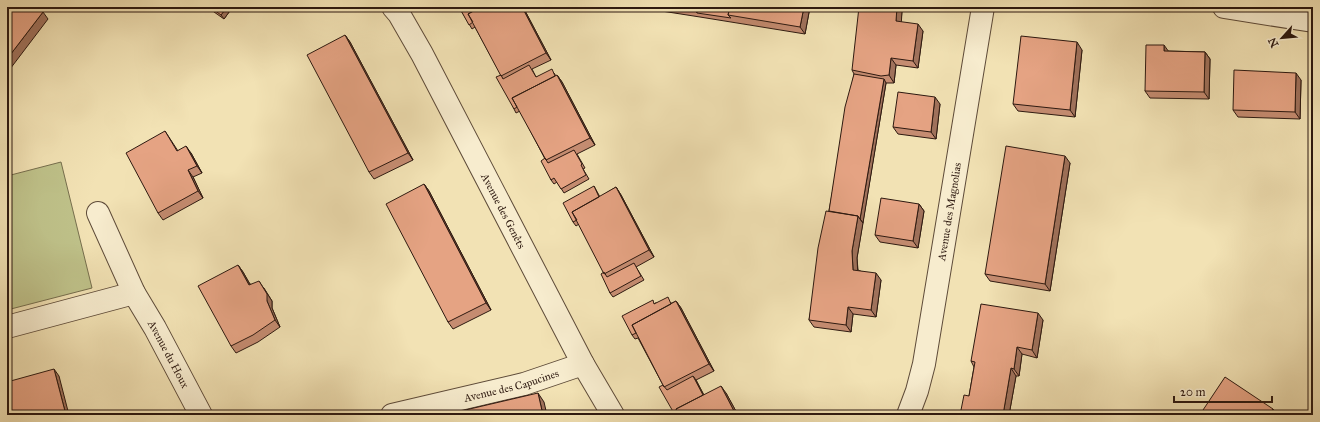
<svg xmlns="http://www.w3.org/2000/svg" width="1320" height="422" font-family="'IM FELL Great Primer',serif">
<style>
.green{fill:#bfc28a;stroke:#766e4d}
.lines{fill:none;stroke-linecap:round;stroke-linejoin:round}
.minor-casing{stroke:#5e4b39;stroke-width:24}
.minor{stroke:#f7ecce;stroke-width:22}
.wall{fill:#c58c71;stroke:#2d1910}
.shaded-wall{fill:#a0725c;stroke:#2d1910}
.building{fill:#e5a383;stroke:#2d1910}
.labels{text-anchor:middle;stroke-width:3;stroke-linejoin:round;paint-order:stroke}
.street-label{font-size:11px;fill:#2d1910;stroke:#f7ecce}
</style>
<rect width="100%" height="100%" fill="#f2e2b4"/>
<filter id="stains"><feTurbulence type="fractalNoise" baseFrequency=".005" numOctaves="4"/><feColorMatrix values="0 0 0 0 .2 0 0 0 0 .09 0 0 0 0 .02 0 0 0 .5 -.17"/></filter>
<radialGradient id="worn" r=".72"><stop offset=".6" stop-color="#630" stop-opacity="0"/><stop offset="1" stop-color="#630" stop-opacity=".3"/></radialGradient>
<!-- green -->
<path class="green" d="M61 162 92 288 7 310V176Z"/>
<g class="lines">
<defs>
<g id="minor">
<path id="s1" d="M393 7 399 14 422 54 583 364 613 415"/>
<path d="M1224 7 1313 21"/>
<path id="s2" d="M98 213 134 293 155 328 201 415"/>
<path d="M7 327 134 293"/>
<path id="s3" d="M392 415 524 384 583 364"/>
<path id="s4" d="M908 415 917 391 924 364 983 7"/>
</g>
</defs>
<!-- minor casing -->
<use href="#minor" class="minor-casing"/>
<!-- minor -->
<use href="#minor" class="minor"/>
</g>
<!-- wall -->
<path class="wall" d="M207 7H237L235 10 232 8 224 19Z
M459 7H523L551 60 532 69 536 77 554 73 556 76 557 75 562 82 595 145 577 154 585 168 583 169 589 179 564 193 557 182 554 184 551 180 545 159 520 111 516 113 514 109 501 75 475 27 472 29Z
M636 7H810L805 34 700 17Z
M902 11 901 22 923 31 918 68 896 65 894 83H886L857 258 858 270 881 280 876 317 853 314 851 332 814 327 809 320 854 74 852 70Z
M345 35 350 42 413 160 374 179 369 172Z
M1082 50 1075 117 1018 111 1013 104Z
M1168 51 1205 52 1210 59 1209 99 1150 98 1145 91Z
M1301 80 1300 119 1238 117 1233 110Z
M940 104 936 139 898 134 893 127Z
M165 131 178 151 191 153 202 173 193 177 203 198 163 220 158 213Z
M1070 163 1050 291 990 281 985 274Z
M424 184 429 191 491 310 453 329 448 322Z
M594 186 600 197 616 187 621 195 654 257 636 267 644 280 613 297 610 293 604 272 579 224 576 226 573 222Z
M919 204 924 211 918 248 880 242 875 235Z
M238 265 243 272 250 284 264 288 272 301V308L280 327 258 342 236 353 231 346Z
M676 301 681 308 714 371 696 380 704 395 726 393 738 415H675L663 385 638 338 635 339 632 335 655 303H672Z
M1043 320 1037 358 1022 354 1019 376H1016L1009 415 969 396 974 367 971 361Z"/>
<!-- shaded-wall -->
<path class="shaded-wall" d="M227 7H231L232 8 224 19 221 15Z
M232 7H237L235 10Z
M522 7H523L551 60 546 53Z
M695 7H701L697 13 695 10Z
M804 7H810L805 34 800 27Z
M897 7H899L902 11 901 28 896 21Z
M43 12 48 19 7 73V59Z
M918 24 923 31 918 68 913 61Z
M345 35 350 42 413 160 408 153Z
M1077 42 1082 50 1075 117 1070 110Z
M1164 45 1169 52 1164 51Z
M1205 52 1210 59 1209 99 1204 92Z
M891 58 896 65 894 83 889 75Z
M1296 73 1301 80 1300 119 1295 112Z
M557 75 562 82 595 145 590 138Z
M884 79 886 83 863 223 860 219Z
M935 97 940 104 936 139 931 132Z
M186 146 191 153 202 173 197 166Z
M1065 156 1070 163 1050 291 1045 284Z
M188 170 193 177 203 198 198 191Z
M424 184 429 191 491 310 486 303Z
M616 187 621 195 654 257 649 250Z
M919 204 924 211 918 248 913 241Z
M858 216 863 223 857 258 858 277 853 270 852 251Z
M238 265 243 272 254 292 249 285Z
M876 273 881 280 876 317 871 310Z
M259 281 272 301V308L280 327 275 320 267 301Z
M676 301 681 308 714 371 709 364Z
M848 307 853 314 851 332 846 325Z
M1038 313 1043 320 1037 358 1032 350Z
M1017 347 1022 354 1019 376 1014 369Z
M1011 368 1016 376 1009 415H1003Z
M54 369 59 376 69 415H66Z
M693 376 696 380 707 402 705 398Z
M721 386 726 393 738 415H736Z
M538 393 544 402 547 415H543Z
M1273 409 1278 415H1269Z"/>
<!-- building -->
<path class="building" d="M7 7H36L43 12 7 59Z
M210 7H227L221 15Z
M459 7H481L468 14 473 22 469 25Z
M481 7H522L546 53 501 76 468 14Z
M678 7H695V10Z
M698 7H730L728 15 731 18 697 13Z
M730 7H804L800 27 728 15Z
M859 7H897L896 21 918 24 913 61 891 58 889 75 881 76 852 70Z
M345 35 408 153 369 172 307 55Z
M1021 36 1077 42 1070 110 1013 104Z
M1146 45H1164V51L1205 52 1204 92 1145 91Z
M529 65 536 77 552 69 555 76 512 98 517 107 514 109 496 77 501 75 503 79Z
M1234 70 1296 73 1295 112 1233 110Z
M854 74 884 79 860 219 858 216 829 211 845 107Z
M557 75 590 138 546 160 512 98Z
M898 92 935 97 931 132 893 127Z
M165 131 177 151 186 146 197 166 188 170 198 191 158 213 126 153Z
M1006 146 1065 156 1045 284 985 274Z
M574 150 582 164 581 165 586 175 561 189 554 178 551 180 541 161 545 158 548 163Z
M424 184 486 303 448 322 386 204Z
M594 186 599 197 572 212 577 220 573 222 563 203Z
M616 187 649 250 604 274 572 212Z
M881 198 919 204 913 241 875 235Z
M826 211 858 216 852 251 853 270 876 273 871 310 848 307 846 325 809 320 818 248Z
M634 263 641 276 610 293 601 274 604 272 607 277Z
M238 265 249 285 259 281 267 294V301L275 320 253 335 231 346 198 286Z
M668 297 671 304 632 325 636 333 632 335 622 316 653 300 654 304Z
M676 301 709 364 664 387 632 325Z
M981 304 1038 313 1032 350 1017 347 1014 369 1011 368 1003 415H960L964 395 969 396 975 362 971 361Z
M54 369 66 415H7V382Z
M693 376 703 395 676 409 679 415H675L659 387 663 385 667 390Z
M1225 377 1273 409 1269 415H1203L1201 413Z
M721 386 736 415H679L676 409Z
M538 393 543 415H444Z"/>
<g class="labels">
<!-- street labels -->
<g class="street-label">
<text dy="4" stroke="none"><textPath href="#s1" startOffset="232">Avenue des Genêts</textPath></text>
<text dy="4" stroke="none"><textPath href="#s4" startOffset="208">Avenue des Magnolias</textPath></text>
<text dy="4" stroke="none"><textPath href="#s2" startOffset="158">Avenue du Houx</textPath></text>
<text dy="4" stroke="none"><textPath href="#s3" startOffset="123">Avenue des Capucines</textPath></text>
</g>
</g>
<!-- margin -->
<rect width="1320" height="422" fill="none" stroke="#f2e2b4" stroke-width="24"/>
<rect x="8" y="8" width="1304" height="406" fill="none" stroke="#2d1910" stroke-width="2"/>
<rect x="12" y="12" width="1296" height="398" fill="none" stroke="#2d1910"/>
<!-- north arrow -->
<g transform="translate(1282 38) rotate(243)" stroke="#f7ecce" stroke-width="3" paint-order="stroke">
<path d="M0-3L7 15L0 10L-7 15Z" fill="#2d1910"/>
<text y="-6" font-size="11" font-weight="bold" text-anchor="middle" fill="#2d1910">N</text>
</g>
<!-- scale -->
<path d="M1174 396v6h98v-6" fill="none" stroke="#2d1910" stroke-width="2"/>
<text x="1180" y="396" font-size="12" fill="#2d1910" stroke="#f7ecce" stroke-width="3" paint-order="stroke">20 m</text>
<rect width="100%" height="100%" filter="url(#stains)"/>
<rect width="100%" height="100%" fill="url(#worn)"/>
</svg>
